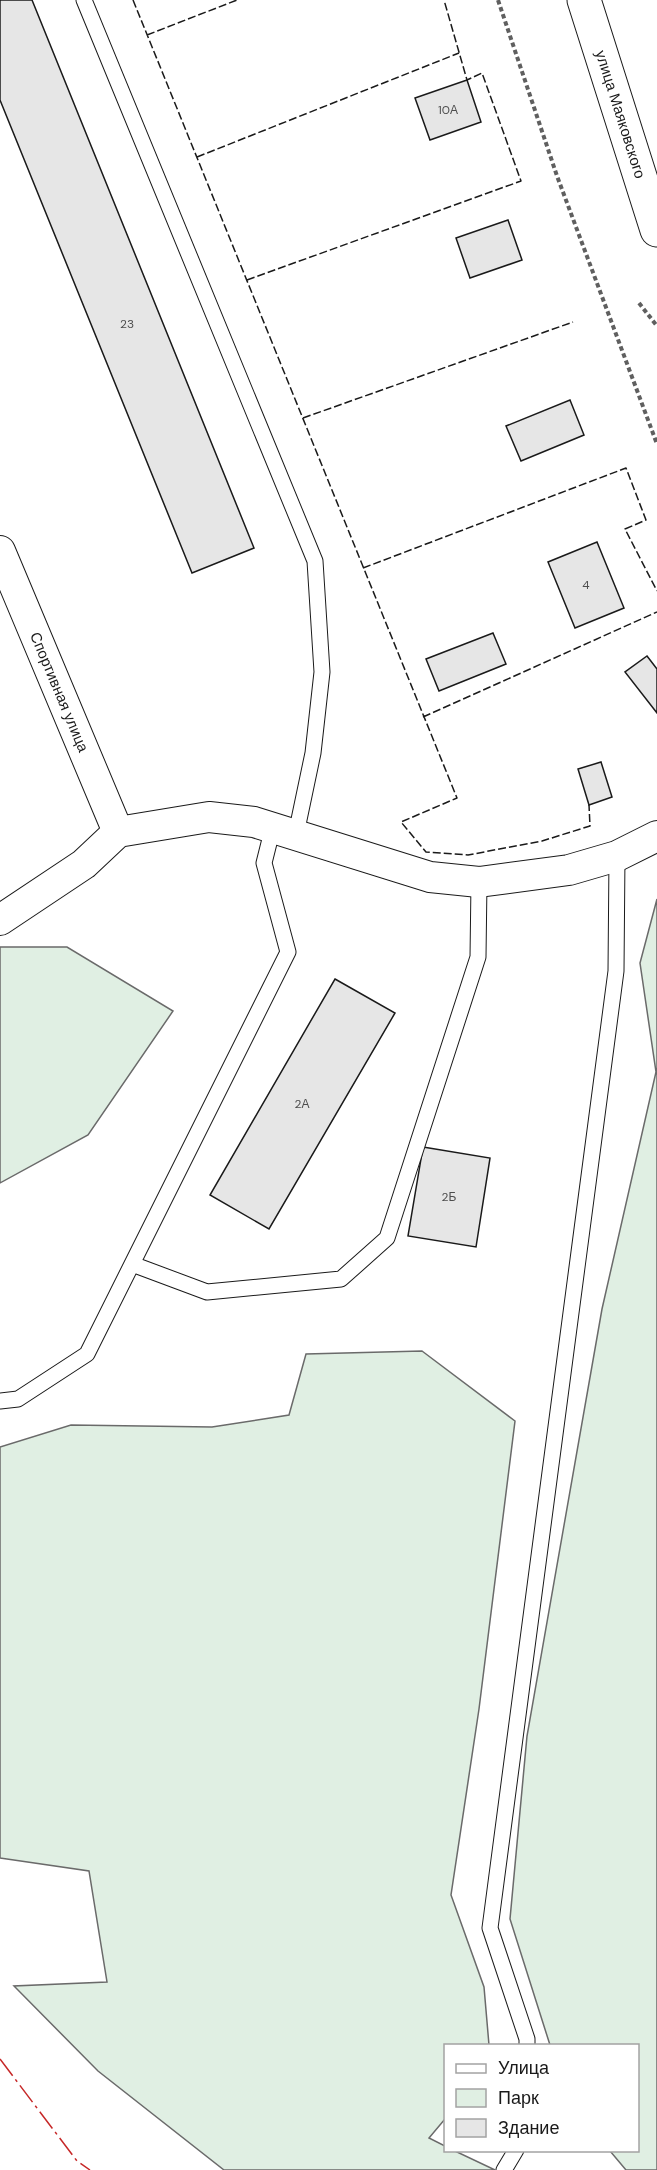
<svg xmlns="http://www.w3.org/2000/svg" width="657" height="2170" font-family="'DM Sans',sans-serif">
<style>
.green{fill:#e0efe3;stroke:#6a6a6a;stroke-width:1.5}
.building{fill:#e6e6e6;stroke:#1a1a1a;stroke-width:1.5}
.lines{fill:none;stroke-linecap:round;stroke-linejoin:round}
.service-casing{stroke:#1a1a1a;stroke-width:17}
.minor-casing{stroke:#1a1a1a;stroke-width:32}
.tertiary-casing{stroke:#1a1a1a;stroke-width:35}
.path{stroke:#5f5f5f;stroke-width:4;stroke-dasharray:4.5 3;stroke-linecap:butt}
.service{stroke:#fff;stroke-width:15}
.minor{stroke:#fff;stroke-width:30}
.tertiary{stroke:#fff;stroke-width:33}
.fence{stroke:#1a1a1a;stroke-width:1.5;stroke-dasharray:8 3;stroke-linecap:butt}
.power{stroke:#c62828;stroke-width:1.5;stroke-dasharray:21 4.5 3 4.5;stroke-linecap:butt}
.labels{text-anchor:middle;stroke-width:4.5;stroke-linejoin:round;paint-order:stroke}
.number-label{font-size:12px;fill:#4d4d4d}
.street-label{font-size:15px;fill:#1a1a1a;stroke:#fff}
</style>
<rect width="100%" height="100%" fill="#fff"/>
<!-- green -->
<path class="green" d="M657 899V2170H626L610 2151 638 2150V2046L550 2045 510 1919 527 1736 602 1309 656 1072 640 963Z
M0 947H67L173 1011 88 1135 0 1183Z
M422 1351 515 1421 479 1709 451 1895 484 1987 489 2045 446 2046 445 2119 429 2138 445 2146 446 2150 455 2151 495 2170H224L98 2071 14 1986 107 1982 89 1871 0 1858V1447L71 1425 212 1427 289 1415 306 1354Z"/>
<!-- building -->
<path class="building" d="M0 0H32L254 548 192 573 0 100Z
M467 80 481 122 430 140 415 98Z
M508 220 522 260 470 278 456 238Z
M570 400 584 435 521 461 506 426Z
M597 542 624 608 575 628 548 562Z
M493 633 506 664 439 691 426 659Z
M647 656 657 669V713L625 672Z
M601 762 612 797 589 805 578 769Z
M335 979 395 1013 269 1229 210 1195Z
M423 1147 490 1158 476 1247 408 1236Z"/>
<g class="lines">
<defs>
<path id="service" d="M84 0 315 561 322 672 313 753 296 834
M132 1264 207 1292 341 1279 387 1238 478 957 479 882
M0 1401 18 1399 87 1354 288 952 264 863 273 827
M527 2046V2039L490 1928 616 971 617 856
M504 2170 516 2150"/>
<g id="minor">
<path id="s1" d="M0 551 118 832"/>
<path d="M0 920 84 864 118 832 209 817 254 822 430 877 479 882 569 870 617 856 657 836"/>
</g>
<g id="tertiary">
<path id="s2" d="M584 0 657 230"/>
</g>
</defs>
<!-- service casing -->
<use href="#service" class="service-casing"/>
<!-- minor casing -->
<use href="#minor" class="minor-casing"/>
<!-- tertiary casing -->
<use href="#tertiary" class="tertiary-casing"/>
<!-- path -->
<path class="path" d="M498 0 557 176 657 444
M639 303 657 326"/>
<!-- service -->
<use href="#service" class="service"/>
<!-- minor -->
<use href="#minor" class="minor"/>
<!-- tertiary -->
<use href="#tertiary" class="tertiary"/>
<!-- fence -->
<path class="fence" d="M133 0 457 798 401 822 426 852 468 855 542 841 590 826 589 805
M147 35 237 0
M197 157 459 53
M247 280 521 181 482 73 467 80 444 0
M303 418 573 322
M363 568 626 468 646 520 625 529 657 591
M423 717 657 612"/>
<!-- power -->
<path class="power" d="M0 2059 77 2161 90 2170"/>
</g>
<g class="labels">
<!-- number labels -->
<g class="number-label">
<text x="448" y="114">10А</text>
<text x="127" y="328">23</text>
<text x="586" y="589">4</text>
<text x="302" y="1108">2А</text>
<text x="449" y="1201">2Б</text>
</g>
<!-- street labels -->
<g class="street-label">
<text dy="5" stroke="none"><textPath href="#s2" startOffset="120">улица Маяковского</textPath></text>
<text dy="5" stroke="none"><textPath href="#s1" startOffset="153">Спортивная улица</textPath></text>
</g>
</g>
<!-- legend -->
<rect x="444" y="2044" width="195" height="108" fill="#ffffff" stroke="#a3a3a3" stroke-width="1.5"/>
<rect x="456" y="2064" width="30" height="9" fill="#ffffff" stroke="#a3a3a3" stroke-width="1.5"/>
<text x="498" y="2074" font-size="18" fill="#1a1a1a">Улица</text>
<rect x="456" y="2089" width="30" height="18" fill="#e0efe3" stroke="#a3a3a3" stroke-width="1.5"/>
<text x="498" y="2104" font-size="18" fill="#1a1a1a">Парк</text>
<rect x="456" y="2119" width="30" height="18" fill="#e6e6e6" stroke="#a3a3a3" stroke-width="1.5"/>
<text x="498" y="2134" font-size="18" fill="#1a1a1a">Здание</text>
</svg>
